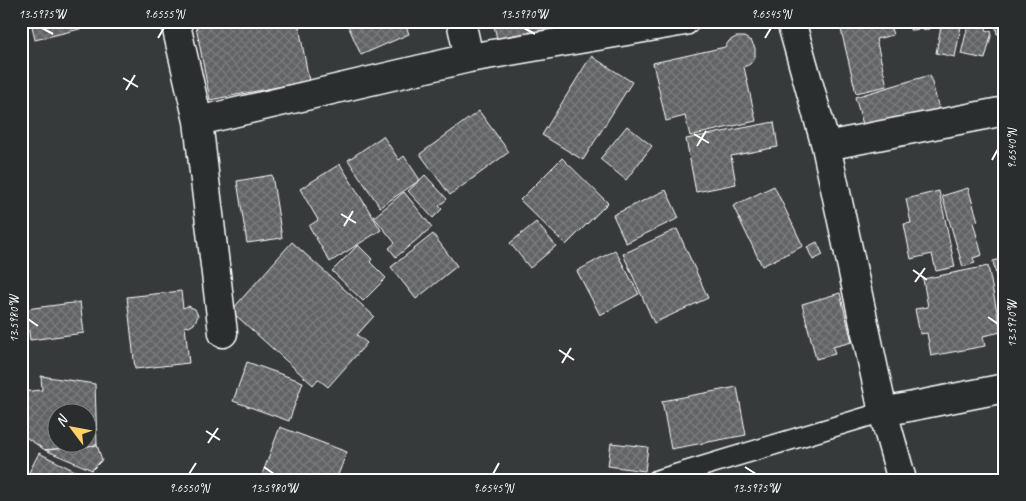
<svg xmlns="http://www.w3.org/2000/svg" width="1026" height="501" font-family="Caveat,sans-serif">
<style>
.building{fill:url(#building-cross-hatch);stroke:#fff;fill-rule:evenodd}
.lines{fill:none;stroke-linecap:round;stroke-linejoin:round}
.lane-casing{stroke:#fff;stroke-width:22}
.street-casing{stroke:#fff;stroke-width:31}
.lane{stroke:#2a2d2e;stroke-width:19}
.street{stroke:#2a2d2e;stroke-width:28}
.ticks{fill:none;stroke:#fff;stroke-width:2}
.neatline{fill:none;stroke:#fff;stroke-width:2}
.ticks-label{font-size:12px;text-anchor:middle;fill:#fff}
</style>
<defs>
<pattern id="building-cross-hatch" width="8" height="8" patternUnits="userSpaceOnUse" patternTransform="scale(1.25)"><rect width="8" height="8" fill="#636465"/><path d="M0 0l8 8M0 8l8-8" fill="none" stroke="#7a7b7c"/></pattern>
</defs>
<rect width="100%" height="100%" fill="#373a3b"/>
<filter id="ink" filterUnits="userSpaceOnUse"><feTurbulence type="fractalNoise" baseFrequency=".02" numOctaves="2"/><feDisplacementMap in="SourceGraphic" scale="10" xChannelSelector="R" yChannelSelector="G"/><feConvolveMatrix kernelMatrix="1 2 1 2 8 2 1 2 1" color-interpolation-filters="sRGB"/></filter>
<g filter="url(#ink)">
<!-- building -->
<path class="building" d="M31 21H112L35 40Z
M195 21H298L309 81 210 100Z
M346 21H404L409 34 361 55Z
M493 21H592V22L497 39Z
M839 21H889L893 35 876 39 887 86 856 93Z
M910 21H929V29L910 30Z
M942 21H962L955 57 936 53Z
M969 21H988L986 30 992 32 985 59 961 54Z
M995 21H1005V33L997 34Z
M736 37H744L751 41 755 48V57L750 64 744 67 756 121 690 136 685 116 666 121 653 63 725 47 729 41Z
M591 56 632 82 583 160 542 135Z
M930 75 941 116 867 138 855 97Z
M479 111 509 152 450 195 420 154Z
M774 122 778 147 731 156 736 184 696 192 686 139Z
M627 126 652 146 626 180 600 159Z
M383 136 399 160 404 156 420 180 380 207 348 160Z
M562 158 608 203 566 245 520 200Z
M340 164 381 230 330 262 309 226 318 220 300 189Z
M272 175 282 238 247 243 237 181Z
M425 175 447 199 439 206 442 209 433 218 408 191Z
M774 186 803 246 762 266 733 206Z
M968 188 978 221 973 222 982 255 973 258 975 263 963 267 942 196Z
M666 190 679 218 626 243 613 215Z
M939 191 955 267 936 271 932 254 911 259 904 224 911 223 906 199Z
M404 192 432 227 396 257 389 248 395 243 374 217Z
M536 222 556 246 530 268 510 243Z
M677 229 708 298 654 323 623 254Z
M433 234 457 266 416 299 391 267Z
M292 242 374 316 357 335 367 343 328 387 318 379 313 385 231 311Z
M817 242 823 255 813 260 807 247Z
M358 245 372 259 370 262 386 278 363 301 332 271Z
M615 250 639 294 600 315 577 271Z
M1005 258V317L993 261Z
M988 266 1001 332 983 336 985 346 931 356 927 333 920 334 915 309 928 307 923 279Z
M181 291 183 308 188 306 195 309 198 316 194 324 189 327 185 326 189 363 135 369 127 297Z
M840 293 852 342 833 347 835 354 816 359 802 304Z
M80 302 84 333 30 340 26 309Z
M247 362 303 382 289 421 233 401Z
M41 376 95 384 97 445 45 450 21 434V392L42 390ZM58 414H88V444H58Z
M737 387 746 435 671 449 662 401Z
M280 427 347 452 336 480H260Z
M611 443 648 447 645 471 608 466Z
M97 445 102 460 92 470 45 450Z
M39 453 89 478 88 480H25Z"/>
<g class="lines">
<defs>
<path id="lane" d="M657 480 883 412"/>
<path id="street" d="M175 21 198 121 223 333
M461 21 469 58
M791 21 826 146 883 412 902 480
M198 121 469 58 685 21
M826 146 1005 111
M883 412 1005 388"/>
</defs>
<!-- lane casing -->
<use href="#lane" class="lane-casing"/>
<!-- street casing -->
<use href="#street" class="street-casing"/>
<!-- lane -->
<use href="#lane" class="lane"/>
<!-- street -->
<use href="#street" class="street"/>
</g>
</g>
<!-- ticks -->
<path class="ticks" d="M42 28 53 34M524 28 535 34M158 38 164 28M765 38 771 28M123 78 138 87M126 90 135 75M694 134 709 143M697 146 706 131M992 160 998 149M341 214 356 223M344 226 353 211M913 270 927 280M915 282 925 268M988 317 998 324M28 319 38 326M559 350 574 360M562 363 571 348M206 431 220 440M208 443 218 428M264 467 274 474M745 467 756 474M189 474 196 463M493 474 499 463"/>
<!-- margin -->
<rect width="1026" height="501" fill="none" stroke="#2a2d2e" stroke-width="55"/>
<!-- north arrow -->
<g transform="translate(72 428) rotate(302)"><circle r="24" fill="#2a2d2e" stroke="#7f8182"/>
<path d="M0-4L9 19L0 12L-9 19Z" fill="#ffd166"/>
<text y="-8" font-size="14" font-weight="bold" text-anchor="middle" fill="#ffffff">N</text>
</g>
<rect x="28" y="28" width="970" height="446" class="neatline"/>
<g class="ticks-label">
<text x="42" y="18">13.5975°W</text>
<text x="164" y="18">9.6555°N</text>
<text x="524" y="18">13.5970°W</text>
<text x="771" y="18">9.6545°N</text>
<text transform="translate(1012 149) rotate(-90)" y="4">9.6540°N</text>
<text transform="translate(14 319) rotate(-90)" y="4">13.5980°W</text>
<text transform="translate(1012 324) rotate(-90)" y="4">13.5970°W</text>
<text x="189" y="492">9.6550°N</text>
<text x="274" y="492">13.5980°W</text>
<text x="493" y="492">9.6545°N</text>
<text x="756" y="492">13.5975°W</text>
</g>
</svg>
